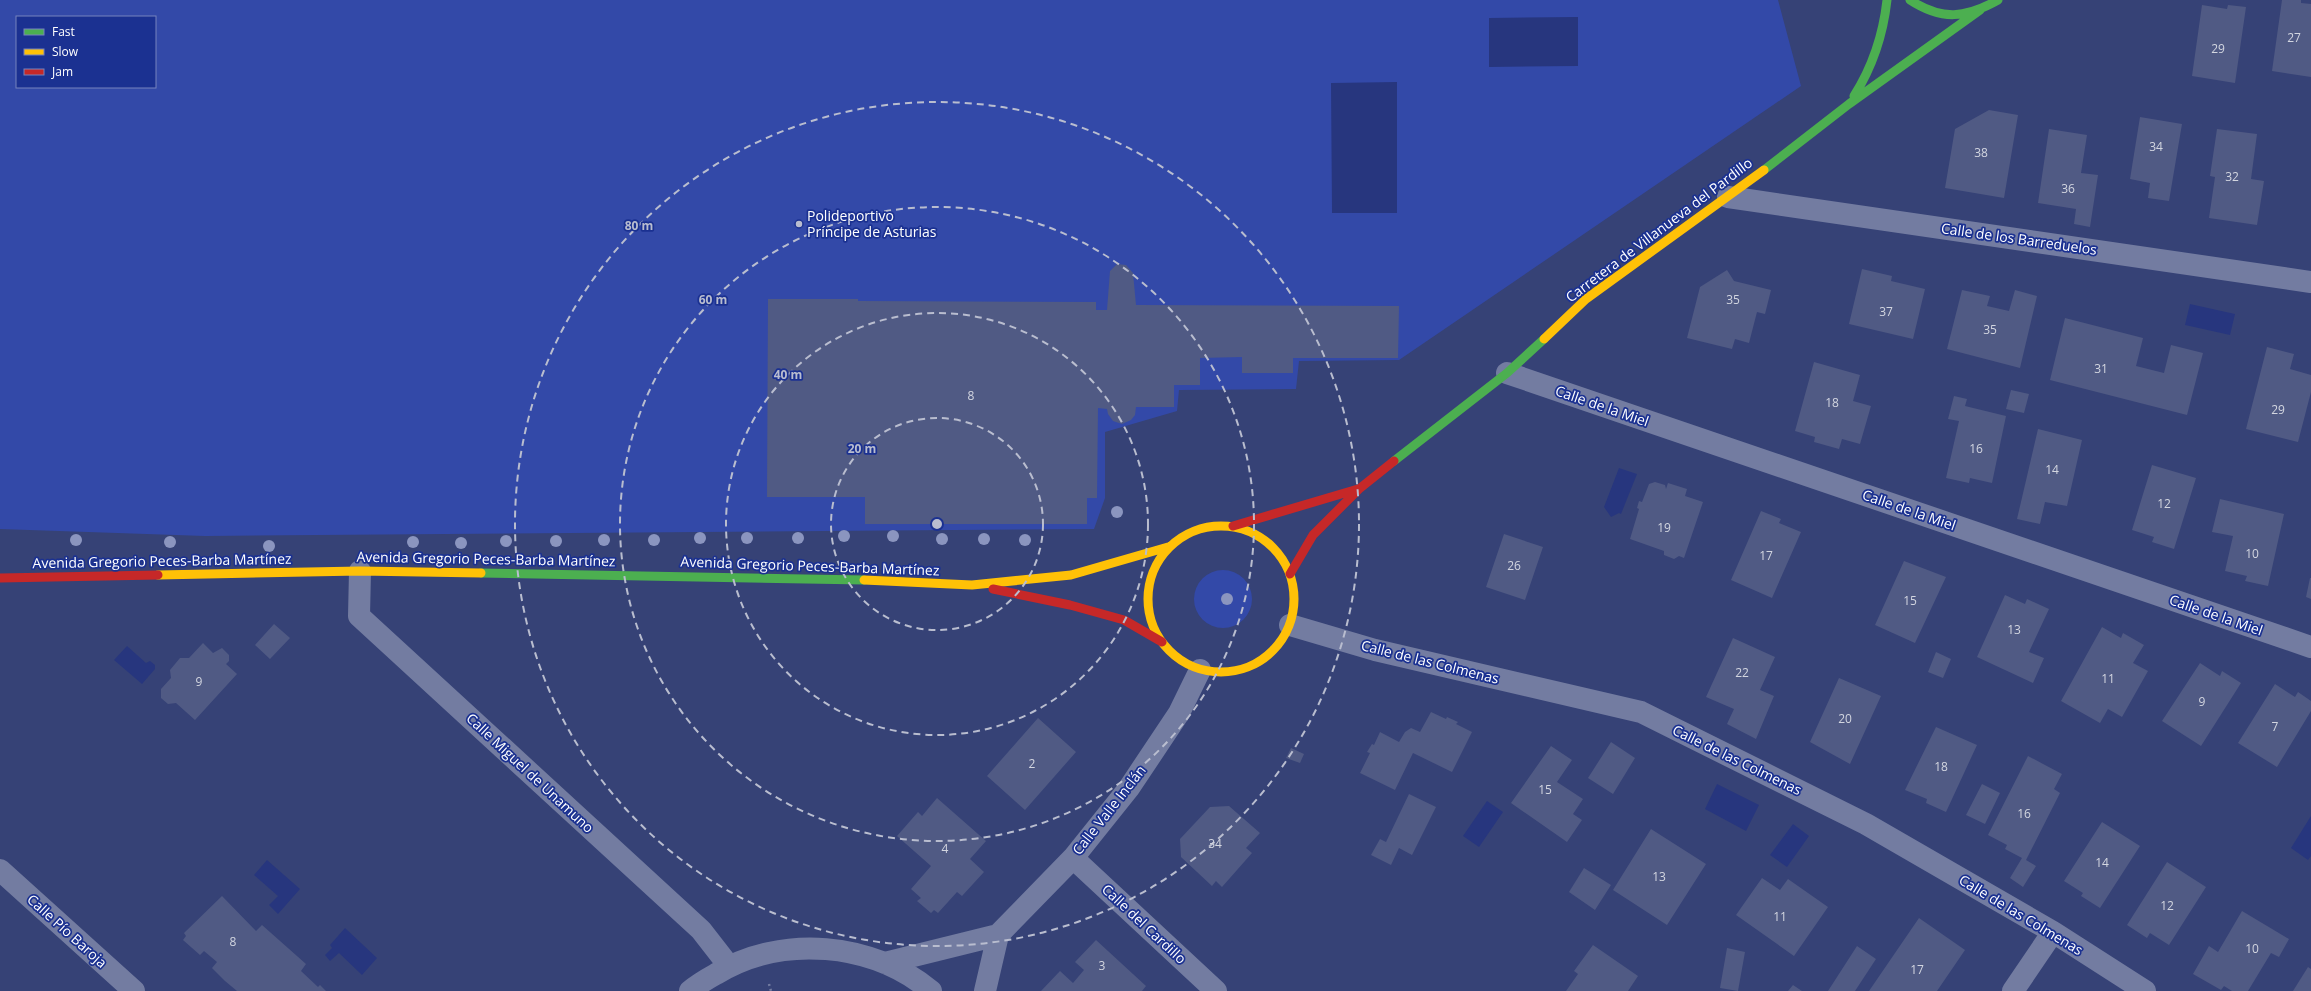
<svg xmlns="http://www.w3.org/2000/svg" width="2311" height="991" font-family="'Open Sans',sans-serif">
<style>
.green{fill:#3349a8;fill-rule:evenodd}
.water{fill:#27367e}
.building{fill:#505a84}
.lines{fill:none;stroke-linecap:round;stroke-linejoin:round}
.path{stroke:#737ca1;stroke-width:2.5;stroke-dasharray:2 3;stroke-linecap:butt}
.street{stroke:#737ca1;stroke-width:22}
.fast{stroke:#4caf50;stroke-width:9}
.slow{stroke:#ffc107;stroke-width:9}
.jam{stroke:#c62828;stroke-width:9}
.tree{fill:#8b95bf}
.ring{fill:none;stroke:#b9bdcf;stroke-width:2;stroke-dasharray:7 5}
.poi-dot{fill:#b9bdcf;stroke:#1b3191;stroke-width:1.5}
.labels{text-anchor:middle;stroke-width:3.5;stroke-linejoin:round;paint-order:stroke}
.number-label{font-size:12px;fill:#d3d6e0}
.poi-label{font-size:14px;fill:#fff;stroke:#1b3191;text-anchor:start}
.street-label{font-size:14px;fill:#fff;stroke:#1b3191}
.centre{fill:#b9bdcf;stroke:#1b3191;stroke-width:2}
.ring-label{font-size:12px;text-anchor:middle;font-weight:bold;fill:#b9bdcf;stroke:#1b3191;stroke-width:3.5;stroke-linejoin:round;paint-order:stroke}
</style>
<rect width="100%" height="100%" fill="#364276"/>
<!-- green -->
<path class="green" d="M0 0H1778L1801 86 1399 360 1299 361 1296 389 1179 390 1177 411 1105 432V498L1094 529 205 536 0 529ZM17 17H155V87H17Z
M1194 599a29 29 0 1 1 58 0a29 29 0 1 1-58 0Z"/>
<!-- water -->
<path class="water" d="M1578 17V66L1489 67V18Z
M1397 82V213H1332L1331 83Z
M2190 304 2235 314 2230 335 2185 325Z
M1619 468 1637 474 1621 514 1619 513 1611 517 1604 507Z
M127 646 146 663 150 661 155 665V669L142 684 114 660Z
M1717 784 1759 805 1746 831 1705 809Z
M1487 801 1503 812 1479 847 1463 836Z
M2311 816V856L2308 860 2291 848Z
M1793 824 1809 836 1787 867 1770 855Z
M267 860 300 889 278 914 269 905 278 896 254 875Z
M345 928 377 958 362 975 339 953 330 961 325 955 332 948 330 945Z"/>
<!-- building -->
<path class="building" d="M2282 0H2301V3L2311 4V77L2272 71Z
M2202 5 2227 9 2228 5 2246 7 2235 83 2192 76Z
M1989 110 2018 115 2004 198 1945 188 1955 129Z
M2140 117 2182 124 2169 201 2148 198 2150 183 2130 179Z
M2049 129 2087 135 2081 173 2098 175 2090 227 2074 224 2076 209 2038 203Z
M2217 129 2257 134 2251 179 2264 181 2257 225 2209 218 2215 177 2210 176Z
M1117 264 1126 265 1133 273 1136 305 1399 306 1398 358H1293V373H1242V357L1200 358V385H1174V407H1136L1135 415 1131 420 1122 424 1113 421 1108 414 1107 409 1098 408 1097 498H1087V524H865V497H767L768 299H858V301L1096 302V310H1107L1110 271Z
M1862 269 1892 276 1891 281 1925 289 1913 339 1849 324Z
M1727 270 1734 281 1771 290 1765 314 1757 312 1749 343 1735 339 1732 349 1687 338 1700 287Z
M1962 290 1990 296 1987 306 2009 311 2015 290 2037 296 2020 368 1947 349Z
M2065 318 2143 338 2136 366 2164 373 2171 345 2203 353 2187 415 2050 380Z
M2267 347 2294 354 2290 369 2311 375V392L2298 442 2246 429Z
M1814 362 1860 375 1853 401 1871 406 1860 444 1842 439 1839 449 1814 442 1815 437 1795 431Z
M2011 390 2029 394 2024 413 2006 409Z
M1954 396 1967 399 1965 406 2006 416 1992 483 1970 478 1969 483 1946 478 1959 421 1948 419Z
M2038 429 2082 440 2067 506 2045 502 2040 524 2017 519Z
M2152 465 2196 478 2174 549 2152 542 2154 537 2132 530Z
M1655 482 1665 485 1666 489 1668 483 1687 489 1685 496 1703 502 1684 558 1679 556 1674 559 1664 555V551L1630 539 1639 509 1637 508 1639 501 1642 502 1649 484Z
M2220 499 2284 514 2268 586 2245 581 2247 576 2225 571 2233 536 2212 532Z
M1761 511 1781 519 1779 523 1801 532 1772 598 1731 580Z
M1504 534 1543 547 1525 600 1486 587Z
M1904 561 1946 577 1915 643 1875 625Z
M2310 578H2311V599L2306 597Z
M2005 595 2025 604 2027 599 2049 609 2029 652 2044 658 2033 683 1977 657Z
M274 624 290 638 270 659 255 645Z
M2102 627 2121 638 2123 633 2144 645 2133 663 2148 671 2122 717 2108 709 2100 723 2061 701Z
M1733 638 1775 657 1760 690 1774 696 1756 739 1727 724 1734 709 1706 697Z
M203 643 213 653 222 648 229 655V661L226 664 237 674 195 720 176 703 168 704 161 698V689L171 678 170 670 180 658H189Z
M1936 652 1951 659 1943 678 1928 672Z
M2200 663 2220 676 2222 671 2241 683 2201 746 2162 721Z
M1839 678 1881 696 1850 764 1810 742Z
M2275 684 2295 697 2298 692 2311 701V711L2277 767 2238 743Z
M1431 712 1446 719 1447 717 1458 722 1456 724 1472 732 1452 772 1413 753 1395 790 1360 773 1370 753 1367 752 1372 744 1374 745 1380 732 1399 742 1405 732 1411 728 1420 732Z
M1038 718 1076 752 1025 810 987 776Z
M1936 727 1977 745 1946 812 1926 803 1927 799 1905 790Z
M1611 742 1635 758 1613 794 1588 778Z
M1551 746 1572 760 1557 782 1583 799 1573 814 1582 820 1567 842 1511 803Z
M1291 748 1304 754 1300 763 1286 758Z
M2028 756 2062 774 2054 789 2060 793 2026 860 2036 866 2023 887 2010 878 2022 858 2005 849 2007 845 1988 835Z
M1982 784 2000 793 1985 824 1966 815Z
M1409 794 1436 807 1412 855 1399 848 1391 865 1371 855 1380 839 1386 842Z
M937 798 986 841 970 859 984 872 962 896 957 892 938 913 934 910 931 913 917 901 921 898 911 889 931 866 897 836 918 812 922 816Z
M1229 806 1260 833 1246 848 1252 853 1222 887 1216 881 1212 886 1181 857 1180 839 1210 807Z
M2102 822 2140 846 2100 908 2081 896 2083 893 2064 881Z
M1651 829 1706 864 1667 925 1613 890Z
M2167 862 2206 887 2169 945 2150 933 2147 938 2127 925Z
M1584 868 1611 885 1595 910 1569 892Z
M1762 878 1780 890 1788 879 1828 907 1794 956 1736 915Z
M222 896 256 931 262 925 306 964 301 971 318 987 320 985 326 991H237L225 981 212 968 217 962 204 951 200 955 183 940 186 936 184 933Z
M2242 911 2289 939 2279 957 2271 953 2248 991H2232L2224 986 2221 990 2193 974 2209 946 2218 952Z
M1919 918 1965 950 1937 991H1869Z
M1096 940 1146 986 1142 991H1041L1060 971 1073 983 1084 970 1075 962Z
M1593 945 1638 976 1628 991H1566L1578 974 1574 971Z
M1857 946 1876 959 1855 991H1828Z
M1727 948 1745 952 1738 991 1720 988Z
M2308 967 2311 969V991H2293Z
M1793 985 1802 991H1788Z"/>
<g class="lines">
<!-- path -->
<path class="path" d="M769 984 771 991"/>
<!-- street -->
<path class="street" d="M1728 197 2311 282
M1507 373 2311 647
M360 571 359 616 701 930 729 966
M1290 625 1375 650 1641 712 1866 824 2053 932 2145 991
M1073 858 1216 991
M0 870 134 991
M885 963 998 935
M690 991C698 984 707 979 716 974 782 934 872 942 931 991
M985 991 998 935 1073 858 1129 788 1179 713 1200 670
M2013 991 2053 932"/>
<!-- fast -->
<path class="fast" d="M1910 0C1942 21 1966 18 1998 0
M1854 96C1873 66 1883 36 1887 0
M1764 170 1849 104 1980 10
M1394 461 1507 373 1544 339
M481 573 864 580"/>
<!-- slow -->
<path class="slow" d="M1544 339 1586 299 1764 170
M1148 599a73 73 0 1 1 146 0a73 73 0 1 1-146 0Z
M158 575 360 571 481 573
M864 580 972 585 1071 575 1168 547"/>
<!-- jam -->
<path class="jam" d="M1233 526 1358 489
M1290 574 1313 535 1359 489 1394 461
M0 578 158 575
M993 589 1070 605 1124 620 1162 642"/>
</g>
<!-- trees -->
<g class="tree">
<circle cx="1117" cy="512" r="6"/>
<circle cx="844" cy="536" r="6"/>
<circle cx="893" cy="536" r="6"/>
<circle cx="700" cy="538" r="6"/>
<circle cx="747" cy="538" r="6"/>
<circle cx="798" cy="538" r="6"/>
<circle cx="942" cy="539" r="6"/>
<circle cx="984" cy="539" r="6"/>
<circle cx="76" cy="540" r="6"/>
<circle cx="604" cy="540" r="6"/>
<circle cx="654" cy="540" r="6"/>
<circle cx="1025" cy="540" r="6"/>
<circle cx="506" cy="541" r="6"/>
<circle cx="556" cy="541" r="6"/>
<circle cx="170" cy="542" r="6"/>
<circle cx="413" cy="542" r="6"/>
<circle cx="461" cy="543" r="6"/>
<circle cx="269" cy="546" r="6"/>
<circle cx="1227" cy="599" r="6"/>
</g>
<!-- distance rings -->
<g class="ring">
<circle cx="937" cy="524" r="106"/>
<circle cx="937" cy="524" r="211"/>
<circle cx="937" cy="524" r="317"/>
<circle cx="937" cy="524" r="422"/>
</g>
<!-- markers -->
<circle class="poi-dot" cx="799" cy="224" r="4"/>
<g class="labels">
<!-- number labels -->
<g class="number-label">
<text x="2294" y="42">27</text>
<text x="2218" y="53">29</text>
<text x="2156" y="151">34</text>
<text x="1981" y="157">38</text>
<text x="2232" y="181">32</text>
<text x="2068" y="193">36</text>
<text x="1733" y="304">35</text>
<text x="1886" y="316">37</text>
<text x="1990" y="334">35</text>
<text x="2101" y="373">31</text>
<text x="971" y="400">8</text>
<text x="1832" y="407">18</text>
<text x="2278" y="414">29</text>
<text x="1976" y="453">16</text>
<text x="2052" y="474">14</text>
<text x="2164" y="508">12</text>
<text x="1664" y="532">19</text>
<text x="2252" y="558">10</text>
<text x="1766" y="560">17</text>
<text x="1514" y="570">26</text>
<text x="1910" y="605">15</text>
<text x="2014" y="634">13</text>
<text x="1742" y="677">22</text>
<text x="2108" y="683">11</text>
<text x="199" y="686">9</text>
<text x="2202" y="706">9</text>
<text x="1845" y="723">20</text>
<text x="2275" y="731">7</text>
<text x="1032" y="768">2</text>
<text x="1941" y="771">18</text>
<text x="1545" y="794">15</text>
<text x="2024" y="818">16</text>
<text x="1215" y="848">34</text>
<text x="945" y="853">4</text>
<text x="2102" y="867">14</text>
<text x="1659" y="881">13</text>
<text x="2167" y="910">12</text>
<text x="1780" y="921">11</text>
<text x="233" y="946">8</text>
<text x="2252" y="953">10</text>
<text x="1102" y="970">3</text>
<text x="1917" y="974">17</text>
</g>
<!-- poi labels -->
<g class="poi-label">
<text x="807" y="221">Polideportivo<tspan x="807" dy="16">Príncipe de Asturias</tspan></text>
</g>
<!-- street labels -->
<g class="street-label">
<text transform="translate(1659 230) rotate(-37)" y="5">Carretera de Villanueva del Pardillo</text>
<text transform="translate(2019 239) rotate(8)" y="5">Calle de los Barreduelos</text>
<text transform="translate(1602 406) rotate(19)" y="5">Calle de la Miel</text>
<text transform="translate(1909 510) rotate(19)" y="5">Calle de la Miel</text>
<text transform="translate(486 559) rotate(1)" y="5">Avenida Gregorio Peces-Barba Martínez</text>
<text transform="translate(162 561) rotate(-1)" y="5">Avenida Gregorio Peces-Barba Martínez</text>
<text transform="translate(810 566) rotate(2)" y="5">Avenida Gregorio Peces-Barba Martínez</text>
<text transform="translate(2216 615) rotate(19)" y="5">Calle de la Miel</text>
<text transform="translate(1430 662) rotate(14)" y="5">Calle de las Colmenas</text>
<text transform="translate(1737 760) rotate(26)" y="5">Calle de las Colmenas</text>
<text transform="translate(530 773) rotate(43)" y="5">Calle Miguel de Unamuno</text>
<text transform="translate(1109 810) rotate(-52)" y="5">Calle Valle Inclán</text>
<text transform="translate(2021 915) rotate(31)" y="5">Calle de las Colmenas</text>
<text transform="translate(1144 924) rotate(43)" y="5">Calle del Cardillo</text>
<text transform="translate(67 931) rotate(42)" y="5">Calle Pío Baroja</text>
</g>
</g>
<circle cx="937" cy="524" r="6" class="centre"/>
<g class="ring-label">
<text x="639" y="230">80 m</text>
<text x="713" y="304">60 m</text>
<text x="788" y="379">40 m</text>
<text x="862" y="453">20 m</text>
</g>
<!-- legend -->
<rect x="16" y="16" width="140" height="72" fill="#1b3191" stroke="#7683bd"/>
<rect x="24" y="29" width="20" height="6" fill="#4caf50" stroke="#7683bd"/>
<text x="52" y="36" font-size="12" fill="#ffffff">Fast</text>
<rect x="24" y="49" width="20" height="6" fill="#ffc107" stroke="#7683bd"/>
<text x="52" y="56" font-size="12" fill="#ffffff">Slow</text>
<rect x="24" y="69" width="20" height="6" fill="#c62828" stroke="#7683bd"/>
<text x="52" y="76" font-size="12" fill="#ffffff">Jam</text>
</svg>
